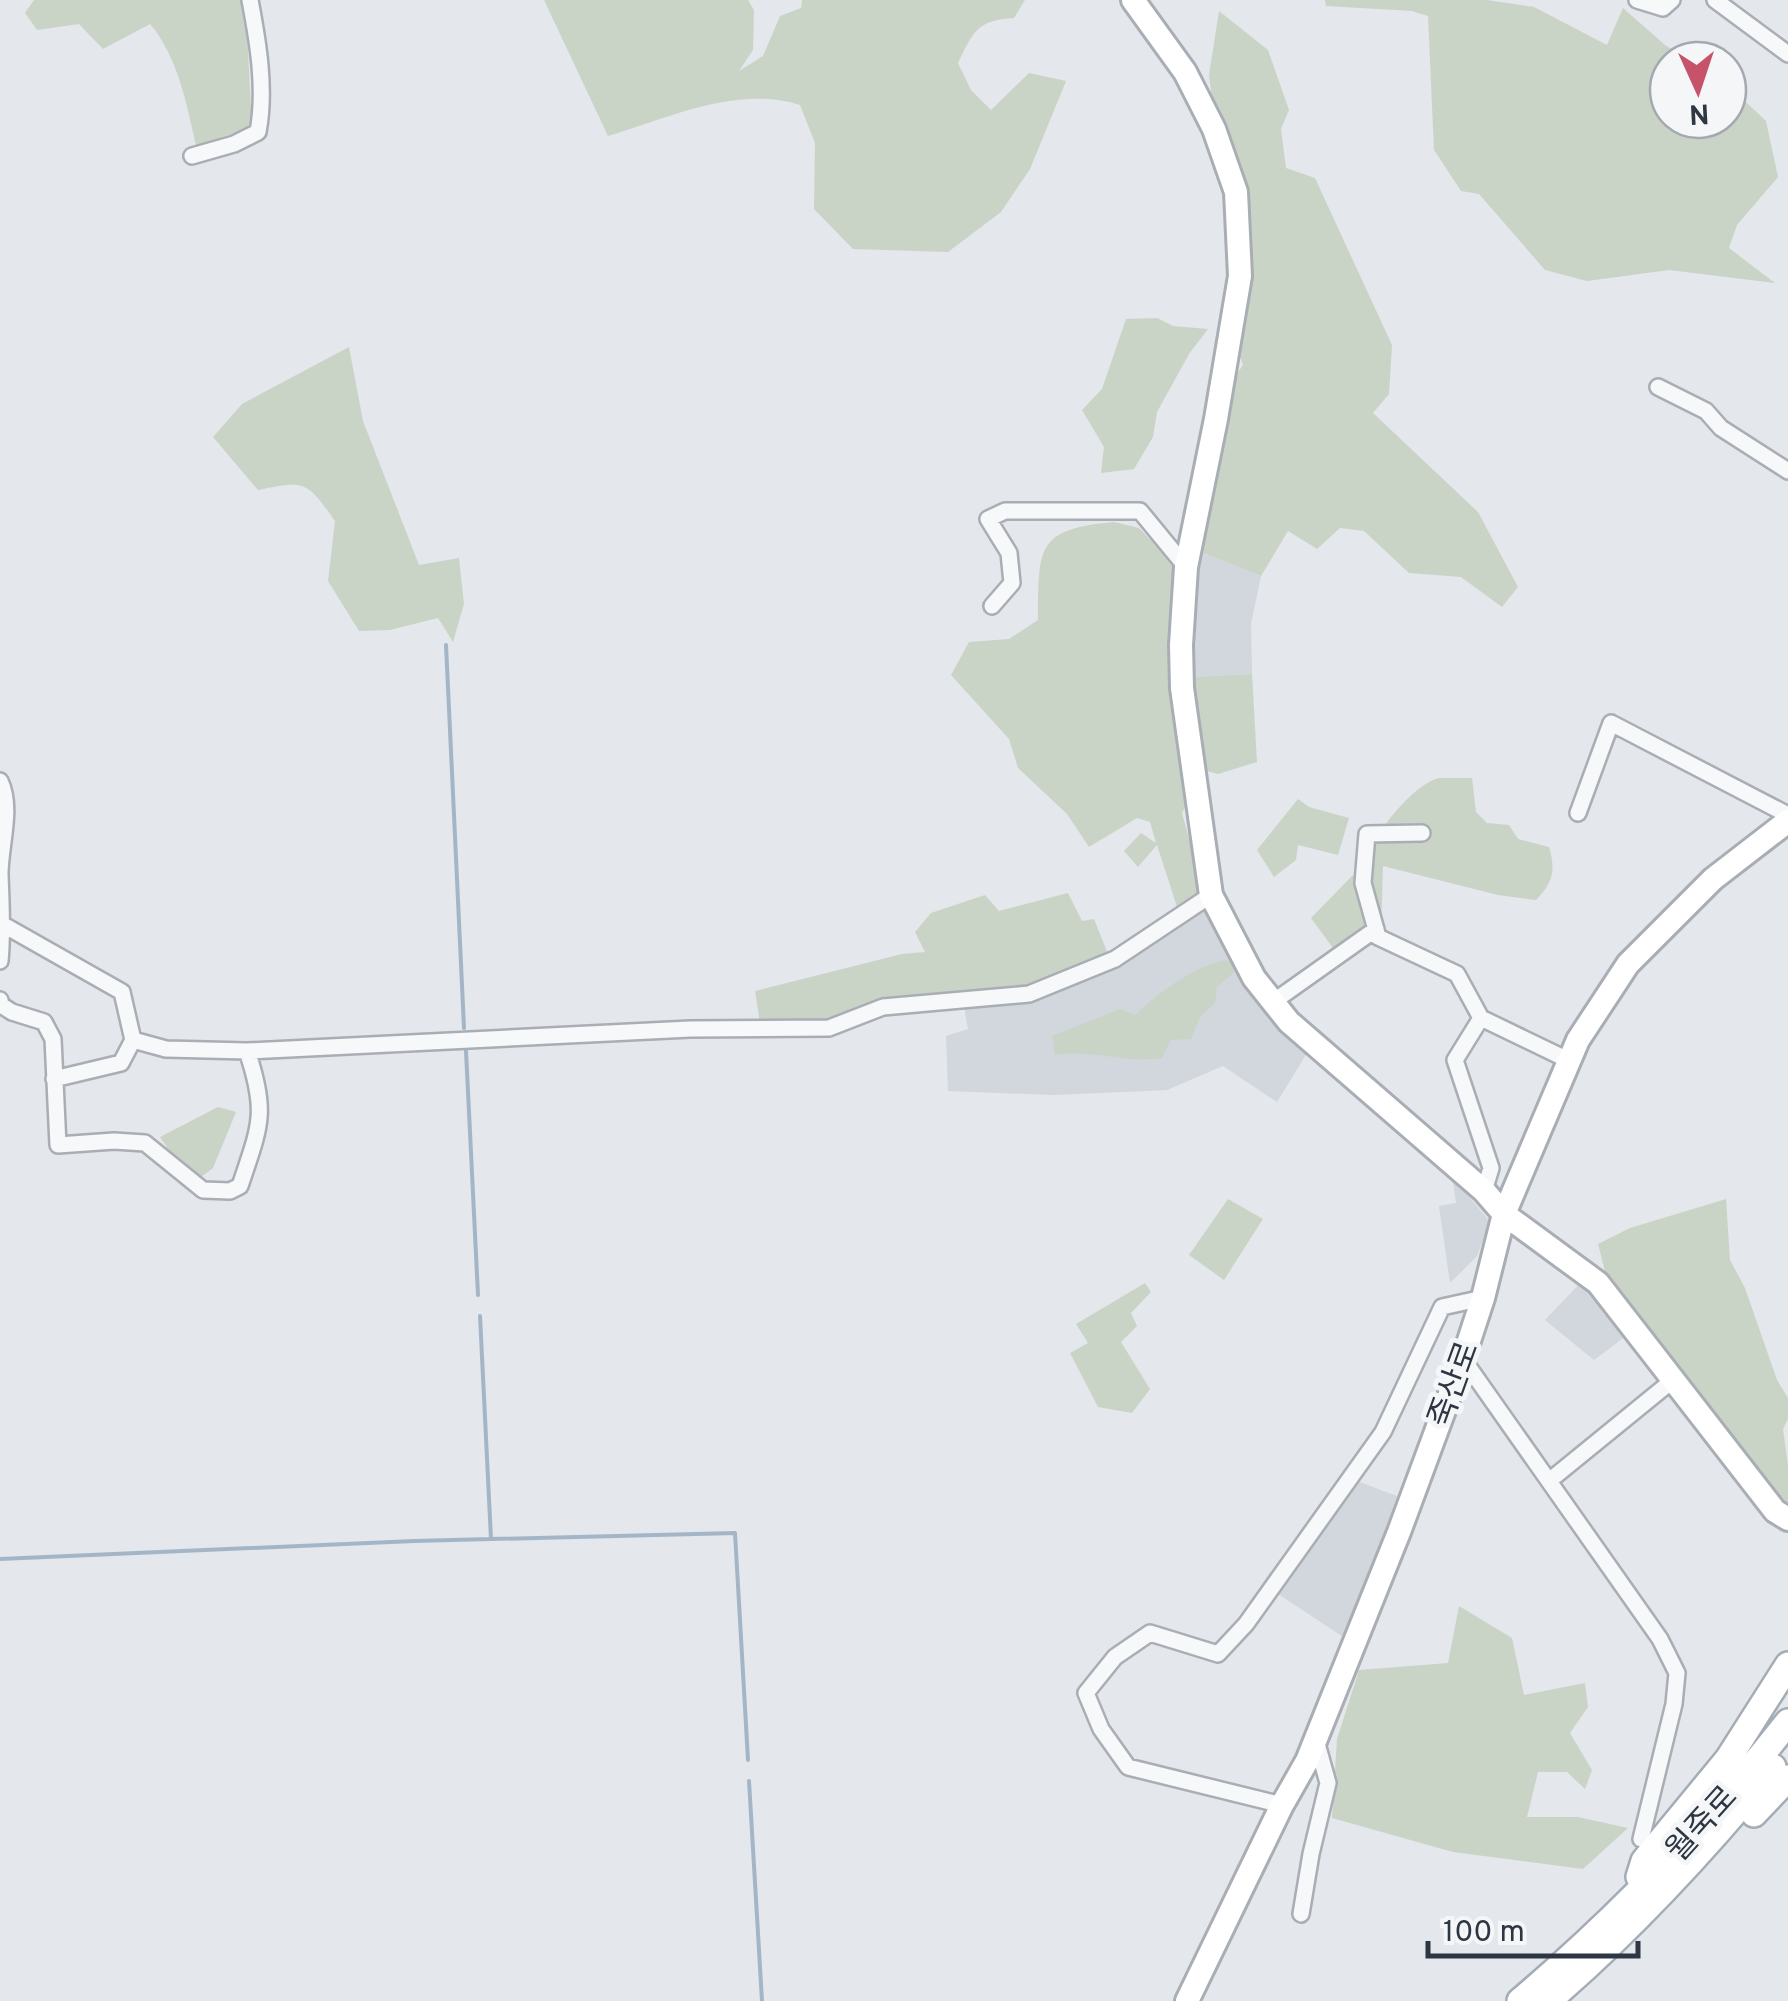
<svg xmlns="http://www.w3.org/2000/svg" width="1788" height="2001" font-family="Overpass,'Noto Sans KR',sans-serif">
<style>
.built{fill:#d2d6dd}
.green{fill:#cad4c6}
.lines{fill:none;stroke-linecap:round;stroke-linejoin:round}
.stream{stroke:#a2b6c8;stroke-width:4}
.street-casing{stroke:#a9aeb5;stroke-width:20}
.secondary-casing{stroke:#a9aeb5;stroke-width:28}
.primary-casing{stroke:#a4acb6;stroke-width:30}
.street{stroke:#f6f8f9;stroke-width:15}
.secondary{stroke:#fff;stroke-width:22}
.primary{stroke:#fff;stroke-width:25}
.labels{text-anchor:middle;stroke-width:10;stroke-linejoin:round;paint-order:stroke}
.street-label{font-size:32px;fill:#2d3642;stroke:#f4f6f8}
</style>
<rect width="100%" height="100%" fill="#e4e7eb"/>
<!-- built -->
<path class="built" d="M1201 552 1261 576 1251 624 1252 674 1189 677 1191 594Z
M1203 906 1247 980 1285 1032 1307 1053 1277 1102 1223 1066 1167 1090 1054 1095 948 1091 946 1036 968 1029 964 1007 1026 1000Z
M1452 1176 1490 1222 1477 1256 1450 1283 1439 1206 1456 1203Z
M1584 1279 1630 1333 1594 1360 1545 1320Z
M1354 1480 1397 1496 1348 1640 1275 1592Z"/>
<!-- green -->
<path class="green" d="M34 0H241L246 13 252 127 196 146C187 105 178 57 150 24L103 49 79 24 37 30 25 13Z
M544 0H748L754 10 753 50 739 71 763 56 780 16 801 8 802 0H1025L1014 18C977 20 973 32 958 63L971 90 991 110 1029 73 1066 81 1030 169 1001 212 948 252 853 249 814 209 815 143 800 105C737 85 669 118 608 136Z
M1325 0H1487L1534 7 1607 45 1623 8 1665 45 1689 60H1668V120H1728V85L1766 121 1778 177 1737 225 1729 248 1775 283 1669 270 1587 281 1545 270 1479 194 1461 191 1434 150 1428 16 1412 11 1326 6Z
M1219 11 1268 50 1289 110 1281 129 1286 168 1315 178 1392 345 1389 394 1373 413 1478 512 1518 587 1502 607 1461 577 1409 573 1364 531 1340 528 1317 549 1288 531 1261 576 1201 552 1229 385 1243 365 1224 307 1248 236 1225 205 1209 75Z
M1157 318 1173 326 1208 329 1189 354 1157 412 1153 437 1134 469 1101 473 1104 447 1082 410 1102 389 1126 319Z
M349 347 363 421 419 565 459 558 464 604 453 642 438 618 390 630 359 631 328 581 335 521C307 481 305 480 258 490L213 437 242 404Z
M1114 522 1139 528 1178 568 1170 635 1188 802 1182 813 1204 894 1178 910 1157 845 1138 867 1124 851 1141 833 1156 843 1150 822 1137 818 1089 847 1067 814 1018 768 1009 739 951 675 969 642 1009 639 1038 620C1039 548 1035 529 1114 522Z
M1252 674 1257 762 1218 774 1198 769 1189 677Z
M1439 778H1472L1476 812 1487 823 1509 825 1518 839 1549 847C1556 871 1553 882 1536 900L1498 895 1383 866 1381 932 1335 951 1311 918 1352 876 1371 870C1372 862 1372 853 1374 846 1380 825 1418 782 1439 778Z
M1298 799 1309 807 1349 818 1338 855 1298 845 1296 860 1274 877 1257 850Z
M1068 893 1082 921 1094 919 1108 954 1035 985 988 993 904 997 829 1022 760 1023 755 991 902 954 925 952 915 932 931 913 985 895 999 911Z
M1228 960 1238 969 1217 987 1215 1003 1200 1017 1191 1039 1171 1040 1162 1058C1125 1064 1093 1049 1055 1055L1052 1036 1120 1009 1135 1015C1158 993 1197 964 1228 960Z
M218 1107 236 1112 213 1168 201 1177 175 1159 160 1137Z
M1228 1199 1263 1219 1224 1280 1189 1255Z
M1726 1199 1730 1260 1745 1288 1777 1380 1788 1398V1419L1783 1429 1788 1465V1504L1760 1478 1607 1279 1598 1244 1630 1228Z
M1145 1283 1151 1292 1131 1313 1137 1326 1121 1342 1150 1389 1132 1413 1098 1407 1070 1353 1088 1343 1076 1324Z
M1459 1606 1512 1638 1524 1695 1585 1683 1588 1707 1570 1733 1592 1770 1585 1789 1567 1772H1538L1527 1817H1578L1628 1828 1583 1869 1453 1852 1332 1818 1337 1739 1359 1670 1448 1663Z"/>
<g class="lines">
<!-- stream -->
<path class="stream" d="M446 645 464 1028
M466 1051 478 1295
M480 1316 491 1539
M0 1559 414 1541 735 1533 748 1760
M749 1781 762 2001"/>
<defs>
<path id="street" d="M1637 0 1663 8 1672 0
M1715 0 1788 54
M192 156 234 144 258 132C266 89 258 42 250 0
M1658 387 1706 411 1721 428 1788 471
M992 606 1012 583 1009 553 988 519 1005 511H1140L1186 567
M0 781C13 808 0 845 0 874 1 904 3 931 0 961
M1578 813 1611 723 1788 815
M1422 833 1367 834 1363 883 1378 937 1457 974 1481 1018
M0 923 122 992 133 1040 166 1049 247 1051 690 1029 829 1028 883 1007 1029 994 1115 959 1211 895
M0 1000 1 1005 12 1012 44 1022 53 1039 58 1145 114 1141 145 1143 203 1190 230 1191 240 1186C260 1126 268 1113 247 1051
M1273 1002 1376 929
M54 1079 121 1063 133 1040
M1484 1191 1491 1168 1455 1060 1481 1018 1568 1060
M1463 1359 1660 1639 1677 1673 1674 1704 1641 1839
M1549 1481 1673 1380
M1282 1805 1128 1767 1101 1729 1086 1693 1115 1657 1150 1633 1218 1654 1246 1624 1383 1432 1442 1307 1483 1298
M1301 1914 1311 1854 1328 1783 1316 1740"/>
<path id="secondary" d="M1133 0 1185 72 1214 129 1236 192 1240 276 1216 419 1186 567 1181 645 1182 688 1211 895 1254 978 1289 1022 1484 1191 1504 1214 1598 1283 1775 1511 1788 1519
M1187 2001 1282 1805 1307 1761 1399 1532 1463 1359 1483 1298 1504 1214 1578 1040 1628 964 1713 879 1788 821"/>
<path id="primary" d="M1754 1814 1788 1778
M1639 1877 1644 1861 1728 1759 1788 1665
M1520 2001C1618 1918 1709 1823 1788 1722
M1548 2001C1631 1930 1704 1851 1773 1767"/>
</defs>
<!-- street casing -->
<use href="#street" class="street-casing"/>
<!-- secondary casing -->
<use href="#secondary" class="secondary-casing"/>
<!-- primary casing -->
<use href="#primary" class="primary-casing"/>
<!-- street -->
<use href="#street" class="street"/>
<!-- secondary -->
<use href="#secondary" class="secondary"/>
<!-- primary -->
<use href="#primary" class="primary"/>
</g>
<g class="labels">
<!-- street labels -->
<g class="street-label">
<text transform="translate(1453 1384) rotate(-70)" y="11">죽산로</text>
<text transform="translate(1701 1823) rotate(-48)" y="11">월죽로</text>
</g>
</g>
<!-- north arrow -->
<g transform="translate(1698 90) rotate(177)"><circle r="48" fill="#f4f6f8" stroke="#a4a9af" stroke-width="2.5"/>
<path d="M0-8L18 38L0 25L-18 38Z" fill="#c6536a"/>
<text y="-15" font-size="28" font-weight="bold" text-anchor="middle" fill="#2d3642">N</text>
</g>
<!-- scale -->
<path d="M1428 1941v15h210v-15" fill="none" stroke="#2d3642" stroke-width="5"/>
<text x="1443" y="1941" font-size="30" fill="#2d3642" stroke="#f4f6f8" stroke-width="8" paint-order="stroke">100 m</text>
</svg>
